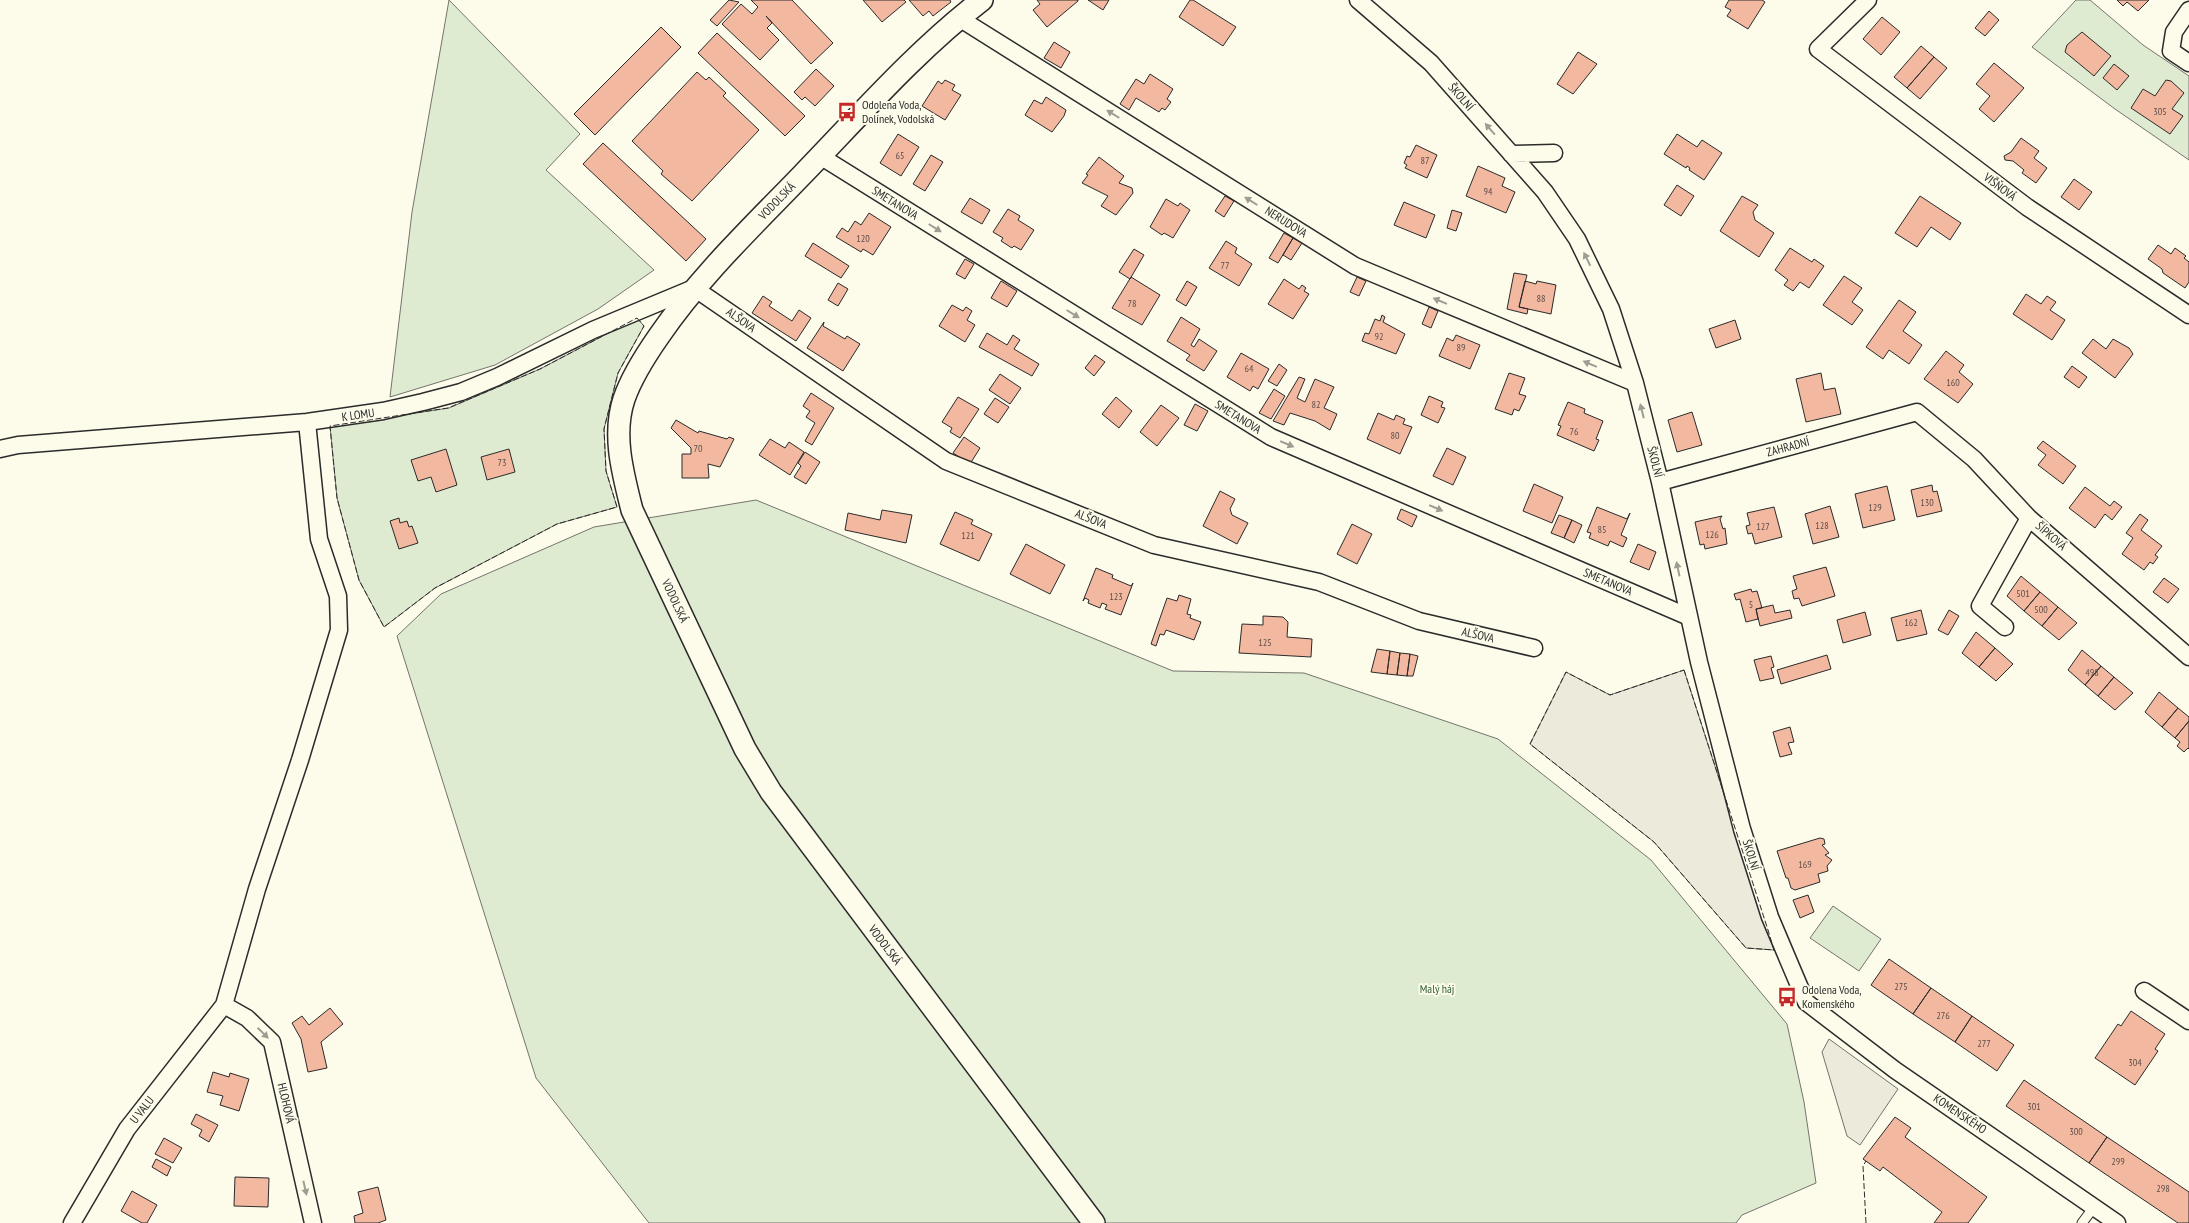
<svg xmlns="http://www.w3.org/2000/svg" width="2189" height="1223" font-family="'PT Sans Narrow',sans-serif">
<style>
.green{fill:#deebd1;stroke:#74746e}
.parking{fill:#eceadb;stroke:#74746e}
.building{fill:#f2b8a0;stroke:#2b2b2b}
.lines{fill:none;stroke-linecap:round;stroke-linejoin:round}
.service-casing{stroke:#2b2b2b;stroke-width:11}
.minor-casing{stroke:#2b2b2b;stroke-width:19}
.tertiary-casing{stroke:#2b2b2b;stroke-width:24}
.service{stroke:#fdfbea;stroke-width:9}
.minor{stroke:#fdfbea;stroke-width:16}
.tertiary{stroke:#fdfbea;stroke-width:21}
.fence{stroke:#2b2b2b;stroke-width:1;stroke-dasharray:6 2.5;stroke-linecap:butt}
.oneway{fill:#9e9d94}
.labels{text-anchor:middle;stroke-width:4;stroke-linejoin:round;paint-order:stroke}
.number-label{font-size:10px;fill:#5d4e48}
.street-label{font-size:12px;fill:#2b2b2b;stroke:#fdfbea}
.poi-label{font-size:12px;fill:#2b2b2b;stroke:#fdfbea;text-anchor:start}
.park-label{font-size:12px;fill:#34623c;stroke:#fdfbea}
</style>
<rect width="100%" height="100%" fill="#fdfbea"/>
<!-- green -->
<path class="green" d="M449 0 580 134 546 170 654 270 598 309 495 365 390 397 412 212Z
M2076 0H2090L2143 45 2189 76V160L2115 109 2032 47Z
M637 318 644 326 618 373 604 429 606 471 617 507 557 524 435 588 384 627 359 580 337 498 330 426 449 408 540 369Z
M756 500 1173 671 1304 673 1498 739 1651 860 1787 1024 1804 1102 1816 1183 1742 1215 1736 1223H649L536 1078 397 636 441 594 594 527Z
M1833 906 1881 939 1859 971 1810 938Z"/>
<!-- parking -->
<path class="parking" d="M1684 670 1774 950 1746 948 1654 842 1530 744 1566 672 1610 695Z
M1829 1039 1898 1089 1860 1145 1847 1136 1822 1052Z"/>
<!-- building -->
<path class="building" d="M729 0 739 2 717 26 710 20Z
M751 0H792L833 43 811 64 766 16 772 23 767 28 779 40 760 60 722 24 741 4 752 14 758 7Z
M863 0H904L906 2 882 22Z
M909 0H950L951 2 933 16 929 11 923 16Z
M1037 0H1078V1L1047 27 1033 10 1040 4Z
M1088 0H1109L1103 10Z
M1190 0H1193L1236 27 1223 46 1179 17Z
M1729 0H1762L1765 2 1748 29 1727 16 1731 10 1725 7Z
M2117 0H2149L2138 11 2127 2 2123 6Z
M1989 11 1999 20 1985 36 1975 28Z
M1882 17 1900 32 1881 55 1863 39Z
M661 27 681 47 595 135 574 114Z
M2082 32 2111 56 2094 76 2065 52 2067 45Z
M717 33 805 116 785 136 698 53Z
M1054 42 1070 52 1061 68 1044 58Z
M1921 46 1934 57 1907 88 1894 77Z
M1578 52 1597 64 1573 94 1557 84Z
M1934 57 1947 68 1920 99 1907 88Z
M1994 63 2024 88 1994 122 1979 109 1990 96 1976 84Z
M2114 64 2129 76 2117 90 2103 78Z
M816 69 834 86 815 106 805 97 802 100 794 92Z
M697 72 706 80 709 77 726 93 723 96 759 130 692 201 661 174 663 171 632 141Z
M1150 74 1173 89 1167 99 1171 102 1165 110 1162 108 1159 112 1136 98 1129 110 1120 104 1136 79 1144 84Z
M945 80 955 85 952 90 961 95 945 120 922 106 938 81 942 84Z
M2166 80 2171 81 2184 93 2172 109 2183 116 2170 134 2131 108 2143 89 2155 96Z
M1046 97 1066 110 1064 116 1052 132 1025 115 1034 100 1042 104Z
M898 134 919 147 901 176 880 163Z
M1677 134 1697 147 1702 140 1722 153 1704 180 1689 170 1690 168 1687 166 1686 168 1664 154Z
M2021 138 2039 151 2034 158 2047 168 2036 183 2022 173 2024 170 2013 161 2005 160 2004 156 2011 152Z
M603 143 706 239 686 261 583 164Z
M1416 145 1437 155 1427 178 1405 168 1407 165 1404 163 1407 156 1410 157Z
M931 155 943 162 925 191 913 184Z
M1099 157 1124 176 1119 183 1132 188 1133 193 1116 215 1101 206 1108 196 1082 183 1088 175 1086 174Z
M1478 166 1505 178 1502 186 1515 192 1506 213 1466 196Z
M2074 179 2092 192 2079 210 2061 197Z
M1677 185 1694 196 1681 216 1664 205Z
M1225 196 1234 201 1224 217 1215 211Z
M1742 196 1758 205 1753 212 1755 220 1774 233 1759 257 1720 231Z
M1920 196 1961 223 1950 240 1931 227 1917 247 1895 233Z
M970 198 990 210 982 224 961 212Z
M1166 199 1178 206 1180 203 1190 210 1173 238 1164 233 1162 235 1150 227Z
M1404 202 1435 215 1426 238 1394 225Z
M1008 209 1020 216 1018 220 1034 230 1021 250 1014 246 1012 248 1001 241 1003 238 993 232Z
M1452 210 1462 213 1456 231 1447 228Z
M869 213 891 227 873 255 863 249 861 252 836 237 842 228 848 232 855 221 861 225Z
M1284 233 1293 238 1278 263 1269 258Z
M1293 238 1302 243 1291 260 1283 255Z
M1226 241 1237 248 1235 253 1252 264 1239 286 1209 268Z
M813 243 849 266 841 278 805 256Z
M2158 245 2171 254 2175 248 2186 256 2184 258 2189 262V282L2185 288 2163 273 2162 269 2148 259Z
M1790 248 1812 262 1814 259 1824 266 1809 288 1800 282 1793 291 1784 285 1788 280 1775 270Z
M1134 249 1144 255 1130 279 1119 272Z
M965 259 974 264 965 279 956 274Z
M1514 273 1527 275 1519 307 1528 309 1527 314 1507 309Z
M1844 276 1862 288 1852 302 1863 310 1852 325 1823 305Z
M1131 277 1160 295 1142 325 1112 308Z
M1357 277 1366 281 1359 296 1350 292Z
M1284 279 1299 289 1302 285 1306 288 1304 291 1309 294 1293 319 1268 304Z
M1001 281 1017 291 1007 307 991 298Z
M1187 281 1197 287 1186 306 1176 300Z
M1525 281 1536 284 1537 281 1556 285 1551 314 1519 307Z
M838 283 848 289 838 306 828 300Z
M2026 294 2041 304 2047 296 2056 302 2050 310 2065 320 2052 340 2013 314Z
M763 296 772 302 769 306 792 321 799 310 811 318 796 341 752 313Z
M1899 300 1916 312 1903 331 1922 345 1909 364 1889 350 1883 359 1866 347Z
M952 305 963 311 966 307 972 311 967 320 975 325 965 342 939 326Z
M1429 307 1438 311 1431 328 1422 324Z
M1382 315 1385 317 1383 322 1405 334 1396 354 1362 341 1365 333 1369 334 1375 319 1380 321Z
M1181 317 1200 329 1191 345 1194 347 1199 339 1217 351 1204 371 1186 360 1190 355 1167 341Z
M1735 320 1741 339 1716 348 1709 329Z
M824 322 823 326 845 339 847 336 860 344 843 371 807 348Z
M987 333 1007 345 1013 335 1020 340 1014 349 1039 364 1032 376 979 347Z
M1456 335 1480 345 1470 369 1439 356 1447 338 1453 341Z
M2093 339 2106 349 2113 339 2129 348 2133 354 2115 378 2082 353Z
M1946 351 1964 365 1959 372 1973 384 1958 403 1924 379Z
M1241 353 1269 369 1258 389 1253 386 1250 391 1227 377Z
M1095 355 1105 362 1094 376 1085 368Z
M1279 364 1287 370 1277 386 1268 381Z
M2072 366 2087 377 2079 388 2064 377Z
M1509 373 1525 378 1519 394 1526 396 1519 411 1514 409 1512 415 1495 409Z
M1821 373 1824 390 1835 388 1841 414 1806 422 1796 379Z
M1000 374 1021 388 1010 404 989 390Z
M1299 377 1305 379 1297 398 1305 402 1315 379 1334 387 1324 408 1337 414 1330 430 1315 421 1290 413 1284 425 1273 421Z
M1274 389 1285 396 1271 419 1259 413Z
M811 393 834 408 812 445 805 441 815 423 806 417 810 411 803 406Z
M1429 396 1443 402 1441 407 1445 408 1438 423 1421 415Z
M958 397 979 409 960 438 950 432 952 428 942 422Z
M1116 397 1132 411 1119 428 1102 414Z
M995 398 1009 407 998 423 984 414Z
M1568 402 1585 409 1584 413 1603 421 1596 439 1599 440 1594 451 1557 435 1561 426 1558 425Z
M1195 404 1208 411 1197 431 1184 425Z
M1161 405 1179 418 1157 446 1140 432Z
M1692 412 1702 445 1677 452 1668 420Z
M1378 413 1394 420 1396 415 1405 419 1403 424 1412 427 1400 454 1367 439Z
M676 420 698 433 699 431 727 439 729 437 734 439 720 467 708 464 709 478H682V454H691V448L671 428Z
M964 437 980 448 970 464 953 453Z
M770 439 785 448 789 442 804 452 790 475 759 455Z
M2043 441 2076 466 2063 484 2038 465 2046 455 2037 448Z
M1447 448 1466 457 1453 485 1433 476Z
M446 449 457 485 436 492 431 477 418 481 411 460Z
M509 449 515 472 487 480 481 457Z
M805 452 820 462 806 484 794 477 801 466 798 463Z
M1534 484 1563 497 1552 523 1523 511Z
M1932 485 1933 492 1937 491 1942 511 1917 517 1911 490Z
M1887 486 1895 520 1863 528 1855 494Z
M2085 487 2110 506 2114 501 2122 507 2112 520 2105 514 2095 528 2069 508Z
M1220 491 1235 499 1230 509 1232 515 1248 523 1237 544 1203 526Z
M1830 506 1839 537 1813 544 1805 514Z
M1597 507 1627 519 1630 513 1621 535 1627 538 1623 547 1610 541 1608 546 1589 538 1591 533 1587 532Z
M1774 507 1782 537 1755 544 1752 533 1748 534 1746 526 1750 525 1747 513Z
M1401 509 1417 516 1412 527 1397 519Z
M882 510 912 515 906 543 845 530 848 513 880 520Z
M955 512 973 520 971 524 992 534 979 561 940 544Z
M2140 514 2148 520 2141 530 2162 546 2155 555 2158 557 2153 564 2150 562 2144 570 2122 554 2133 538 2126 533Z
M1559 515 1572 520 1564 538 1551 533Z
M1722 516 1720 519 1723 529 1725 528 1727 544 1705 549 1704 544 1700 545 1695 522Z
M399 518 400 523 407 521 409 527 412 526 418 543 399 549 390 521Z
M1572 520 1582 525 1574 543 1564 538Z
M1352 524 1372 534 1357 564 1337 554Z
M1026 544 1065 565 1050 594 1010 574Z
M1638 544 1656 552 1649 570 1630 562Z
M1826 567 1835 596 1802 606 1799 598 1794 599 1792 591 1797 589 1793 576Z
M1096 568 1113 575 1112 578 1131 586 1133 583 1121 615 1105 609 1107 605 1102 603 1100 608 1088 603 1089 600 1085 598 1083 601Z
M2021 576 2040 592 2024 611 2007 596Z
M2164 578 2179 589 2168 603 2153 592Z
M1751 589 1752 592 1757 591 1762 608 1756 609 1758 619 1746 622 1740 599 1736 600 1734 594Z
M2040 592 2058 607 2042 626 2024 611Z
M1179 595 1191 599 1187 614 1191 615 1190 618 1201 622 1194 640 1166 630 1164 635 1160 634 1156 646 1151 644 1167 598 1177 601Z
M1773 605 1775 613 1790 610 1792 618 1760 626 1756 609Z
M2058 607 2077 623 2059 640 2042 626Z
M1921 610 1927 634 1897 641 1891 618Z
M1949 610 1959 616 1948 635 1938 630Z
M1865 612 1871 635 1843 643 1837 620Z
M1263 616 1283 617 1288 622 1287 637 1312 639 1311 657 1239 653 1242 624 1263 625Z
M1976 632 1995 648 1979 667 1962 653Z
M1995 648 2013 664 1996 681 1979 667Z
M1377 649 1390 651 1387 674 1371 672Z
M2082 650 2101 666 2085 685 2068 670Z
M1390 651 1400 653 1397 675 1387 674Z
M1400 653 1410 654 1407 676 1397 675Z
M1410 654 1418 656 1413 676H1407Z
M1827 655 1831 669 1781 684 1777 670Z
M1771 656 1774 667 1771 668 1774 678 1760 681 1754 660Z
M2101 666 2114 677 2098 696 2085 685Z
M2114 677 2133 693 2115 710 2098 696Z
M2159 692 2178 708 2162 727 2145 712Z
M2178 708 2189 717V721L2175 738 2162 727Z
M2189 721V749L2188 748 2184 752 2177 746 2180 742 2175 738Z
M1790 727 1794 742 1788 743 1792 754 1780 757 1773 732Z
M1820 838 1824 839 1825 844 1822 845 1829 853 1825 855 1832 860 1827 866 1828 871 1818 874 1820 882 1795 890 1791 888 1788 878H1786L1777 851Z
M1808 895 1814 912 1800 918 1793 900Z
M1889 959 1931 988 1913 1014 1871 985Z
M1931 988 1972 1016 1955 1042 1913 1014Z
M330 1008 343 1024 321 1042 327 1068 308 1072 301 1039 292 1023 302 1016 309 1025Z
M2131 1011 2165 1034 2155 1049 2158 1051 2135 1085 2095 1058 2118 1024 2121 1026Z
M1972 1016 2014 1045 1997 1071 1955 1042Z
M213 1072 229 1077 230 1073 249 1079 239 1111 220 1105 223 1096 207 1092Z
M2024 1080 2107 1137 2089 1163 2006 1106Z
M196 1114 218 1125 209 1142 199 1136 202 1130 191 1124Z
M1895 1117 1911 1128 1905 1137 1987 1197 1968 1223H1934L1942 1212 1883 1167 1880 1171 1863 1159Z
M2107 1137 2189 1192V1223H2178L2089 1163Z
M164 1138 182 1148 173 1163 155 1154Z
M156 1159 171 1167 167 1176 152 1167Z
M235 1177 269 1178 268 1207 234 1206Z
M378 1187 386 1220 378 1223H355L354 1216 363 1213 358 1192Z
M132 1191 157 1205 147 1223H142L121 1211Z"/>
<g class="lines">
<defs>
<path id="service" d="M2082 1223 2094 1207"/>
<path id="minor" d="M1358 0 1431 63 1545 192 1577 239 1611 309 1635 383 1660 482 1699 662 1742 829 1770 917 1806 1002 1895 1070 2117 1223
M1868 0 1818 49 2027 207 2189 315
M2189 10 2174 32 2171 51 2189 63
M959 18 1355 266 1635 383
M1511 154 1554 153
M820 156 1271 437 1689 617
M0 449 18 445 307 422 383 411 423 402 461 392 497 377 593 330 694 288 946 461 1154 545 1319 582 1419 621 1534 648
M1660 482 1917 412 1974 459 2029 518 2189 657
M2005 627 1980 606 2029 518
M2144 991 2189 1021
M224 1005 247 1018 272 1042 313 1223
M72 1223 127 1129 224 1005 257 889 300 760 339 630 338 596 319 539 307 422"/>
<path id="tertiary" d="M982 0C917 50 861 114 804 173 753 226 700 276 659 336 645 356 632 376 624 399 612 435 623 474 632 510L745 749 771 792 1094 1223"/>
</defs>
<!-- service casing -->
<use href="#service" class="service-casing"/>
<!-- minor casing -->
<use href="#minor" class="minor-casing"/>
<!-- tertiary casing -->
<use href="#tertiary" class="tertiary-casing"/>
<!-- service -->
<use href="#service" class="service"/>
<!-- minor -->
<use href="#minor" class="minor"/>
<!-- tertiary -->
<use href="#tertiary" class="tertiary"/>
<!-- fence -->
<path class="fence" d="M637 318 644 326 618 373 604 429 606 471 617 507 557 524 435 588 384 627 359 580 337 498 330 426 448 408 540 369Z
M1684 670 1768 930 1774 950 1746 948 1654 842 1530 744 1566 672 1610 695Z
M1866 1223 1863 1166 1866 1161"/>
</g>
<!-- one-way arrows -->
<defs><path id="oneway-solid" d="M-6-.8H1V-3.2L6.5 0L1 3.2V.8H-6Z" transform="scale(1.25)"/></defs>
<g class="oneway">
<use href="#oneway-solid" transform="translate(1113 114) rotate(-148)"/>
<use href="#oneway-solid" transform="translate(1490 129) rotate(-131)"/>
<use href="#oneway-solid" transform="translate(1251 201) rotate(-148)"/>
<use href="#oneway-solid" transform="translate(935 228) rotate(32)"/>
<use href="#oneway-solid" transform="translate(1587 259) rotate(-116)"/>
<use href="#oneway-solid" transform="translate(1440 301) rotate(-157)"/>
<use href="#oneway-solid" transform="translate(1073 314) rotate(32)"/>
<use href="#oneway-solid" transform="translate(1590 364) rotate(-157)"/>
<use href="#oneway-solid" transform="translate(1642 411) rotate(-104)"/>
<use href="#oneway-solid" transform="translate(1287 444) rotate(23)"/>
<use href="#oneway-solid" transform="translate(1436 508) rotate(23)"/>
<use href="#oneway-solid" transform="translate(1678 569) rotate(-102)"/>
<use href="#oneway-solid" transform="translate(263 1033) rotate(44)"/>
<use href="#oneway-solid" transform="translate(305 1188) rotate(77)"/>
</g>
<!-- icons -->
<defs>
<symbol id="bus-bare" viewBox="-9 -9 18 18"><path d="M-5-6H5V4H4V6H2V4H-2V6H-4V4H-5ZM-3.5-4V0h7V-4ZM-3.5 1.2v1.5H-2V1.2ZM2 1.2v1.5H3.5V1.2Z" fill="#c62828" stroke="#fdfbea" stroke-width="2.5" paint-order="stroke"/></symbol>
</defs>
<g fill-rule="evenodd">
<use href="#bus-bare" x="833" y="98" width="28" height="28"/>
<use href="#bus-bare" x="1773" y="983" width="28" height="28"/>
</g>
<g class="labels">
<!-- number labels -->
<g class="number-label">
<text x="2160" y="115">305</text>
<text x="900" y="159">65</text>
<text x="1425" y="164">87</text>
<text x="1488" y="195">94</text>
<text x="863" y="242">120</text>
<text x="1225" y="269">77</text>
<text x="1541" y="302">88</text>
<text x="1132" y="307">78</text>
<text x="1379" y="340">92</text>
<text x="1461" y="351">89</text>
<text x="1249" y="372">64</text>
<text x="1953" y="386">160</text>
<text x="1316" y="408">82</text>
<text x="1574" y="435">76</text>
<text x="1395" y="439">80</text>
<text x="698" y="452">70</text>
<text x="502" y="466">73</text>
<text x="1927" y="506">130</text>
<text x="1875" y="511">129</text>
<text x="1822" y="529">128</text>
<text x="1763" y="530">127</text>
<text x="1602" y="533">85</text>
<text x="1712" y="538">126</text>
<text x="968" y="539">121</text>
<text x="2023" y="597">501</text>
<text x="1116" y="600">123</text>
<text x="1751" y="608">5</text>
<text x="2041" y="613">500</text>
<text x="1911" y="626">162</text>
<text x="1265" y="646">125</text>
<text x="2092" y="676">498</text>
<text x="1805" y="868">169</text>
<text x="1901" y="990">275</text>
<text x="1943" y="1019">276</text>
<text x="1984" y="1047">277</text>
<text x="2135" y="1066">304</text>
<text x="2034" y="1110">301</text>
<text x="2076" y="1135">300</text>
<text x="2118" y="1165">299</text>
<text x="2163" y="1192">298</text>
</g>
<!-- street labels -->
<g class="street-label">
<text transform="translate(1461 97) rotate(49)" y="4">ŠKOLNÍ</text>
<text transform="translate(2000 187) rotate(37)" y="4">VIŠŇOVÁ</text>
<text transform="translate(777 201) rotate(-46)" y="4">VODOLSKÁ</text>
<text transform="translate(895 203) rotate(32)" y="4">SMETANOVA</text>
<text transform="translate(1286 222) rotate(32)" y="4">NERUDOVA</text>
<text transform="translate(741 320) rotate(35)" y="4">ALŠOVA</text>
<text transform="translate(358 415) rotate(-8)" y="4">K LOMU</text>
<text transform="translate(1238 417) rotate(32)" y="4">SMETANOVA</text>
<text transform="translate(1788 447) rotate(-15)" y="4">ZAHRADNÍ</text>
<text transform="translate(1655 462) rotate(76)" y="4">ŠKOLNÍ</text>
<text transform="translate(1091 519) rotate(22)" y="4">ALŠOVA</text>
<text transform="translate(2051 536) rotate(41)" y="4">ŠÍPKOVÁ</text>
<text transform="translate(1608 582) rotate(23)" y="4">SMETANOVA</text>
<text transform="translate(675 601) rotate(65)" y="4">VODOLSKÁ</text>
<text transform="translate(1478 635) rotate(13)" y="4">ALŠOVA</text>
<text transform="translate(1751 855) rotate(73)" y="4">ŠKOLNÍ</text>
<text transform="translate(885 945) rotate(53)" y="4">VODOLSKÁ</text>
<text transform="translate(286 1103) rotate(77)" y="4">HLOHOVÁ</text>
<text transform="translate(142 1110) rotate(-52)" y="4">U VALU</text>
<text transform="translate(1960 1114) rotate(34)" y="4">KOMENSKÉHO</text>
</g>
<!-- poi labels -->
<g class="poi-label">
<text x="862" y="109">Odolena Voda,<tspan x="862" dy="14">Dolínek, Vodolská</tspan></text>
<text x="1802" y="994">Odolena Voda,<tspan x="1802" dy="14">Komenského</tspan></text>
</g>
<!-- park labels -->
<g class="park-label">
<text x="1437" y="993">Malý háj</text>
</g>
</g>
</svg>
